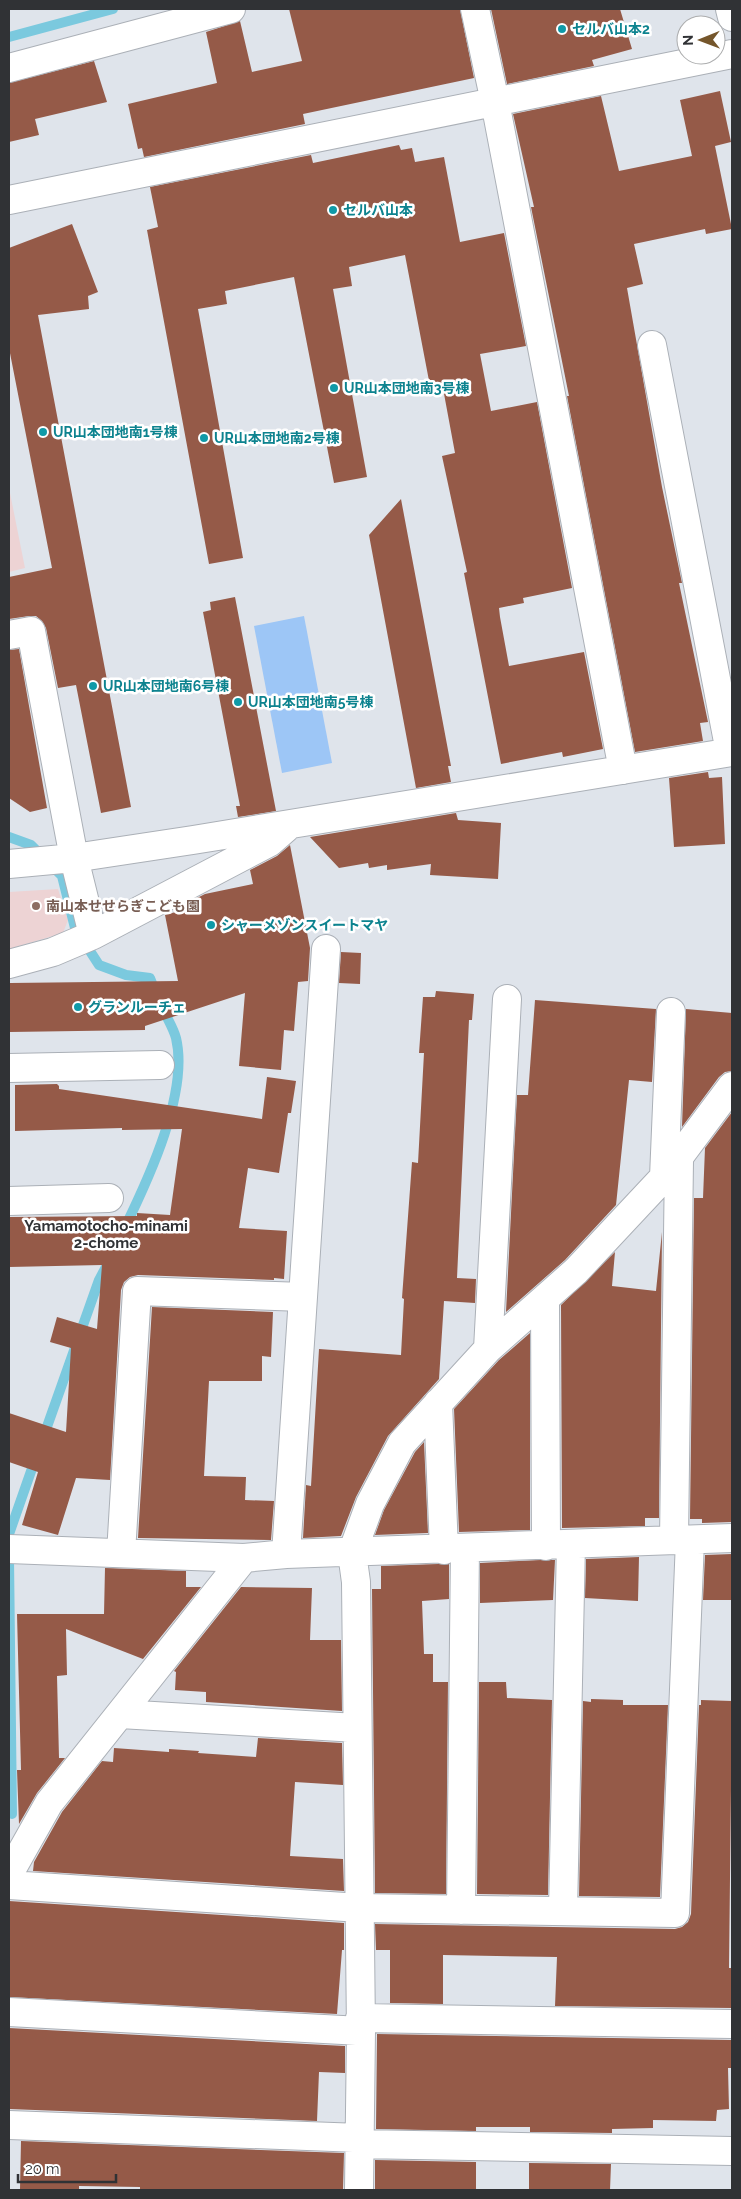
<svg xmlns="http://www.w3.org/2000/svg" width="741" height="2199" font-family="Raleway,'Noto Sans JP',sans-serif">
<style>
.education{fill:#edd3d4}
.green{fill:#9dc6f6}
.lines{fill:none;stroke-linecap:round;stroke-linejoin:round}
.stream{stroke:#7bc9de;stroke-width:10}
.building{fill:#955a48}
.street-casing{stroke:#abb0b7;stroke-width:30}
.street{stroke:#fff;stroke-width:28}
.culture-dot{fill:#0f9aa8;stroke:#fff;stroke-width:2}
.education-dot{fill:#8d6e63;stroke:#fff;stroke-width:2}
.labels{text-anchor:middle;stroke-width:5;stroke-linejoin:round;paint-order:stroke}
.culture-label{font-size:14px;font-weight:bold;fill:#0d838f;stroke:#fff;text-anchor:start}
.education-label{font-size:14px;font-weight:bold;fill:#785e54;stroke:#fff;text-anchor:start}
.neighbourhood-label{font-size:15px;font-weight:bold;fill:#303235;stroke:#fff}
</style>
<rect width="100%" height="100%" fill="#dfe4eb"/>
<!-- education -->
<path class="education" d="M9 488 25 568 9 572Z
M58 889 68 920 63 933 9 949V892Z"/>
<!-- green -->
<path class="green" d="M304 616 332 763 282 773 254 626Z"/>
<g class="lines">
<!-- stream -->
<path class="stream" d="M9 37 113 9
M9 837 31 845 62 876 75 928 99 965 126 975 150 978 156 993
M125 1227C149 1178 189 1092 176 1038 173 1027 166 1017 162 1006
M43 1438 99 1280 107 1265
M9 1534 36 1457
M9 1558 12 1814"/>
</g>
<!-- building -->
<path class="building" d="M289 9H460L474 78 303 114 305 124 144 157 142 148 138 149 128 104 217 83 206 32 240 21 252 72 302 61Z
M491 9H620L632 49 592 60 594 66 507 84Z
M94 61 107 102 35 119 39 135 9 142V83Z
M720 91 731 142 715 146 732 229 706 234 705 229 634 244 643 284 627 288 662 487 682 583H679L708 722 700 723 703 741 635 752 567 396H569L531 207H534L513 114 601 96 619 171 692 156 680 100Z
M399 145 401 150 412 148 415 162 444 157 460 242 504 233 526 346 480 354 491 411 537 402 572 588 523 598 524 603 499 608 500 617 509 666 584 652 603 749 563 757 562 752 501 764 464 573 467 572 442 456 455 453 442 383 430 386 405 255 349 267 352 286 333 289 367 477 334 483 294 277 225 291 227 304 198 309 243 558 209 564 147 230 158 227 150 187 311 155 313 163Z
M72 224 98 292 88 296 89 309 38 315 131 807 101 813 76 685 58 688 46 628 42 621 36 616H29L9 619V577L52 568 9 348V248Z
M401 499 451 766H448L451 782 416 788 369 535Z
M235 597 276 811 238 817 236 806H240L203 612 211 610 210 602Z
M19 649 47 808 30 812 9 798V650Z
M708 772 709 778 722 777 725 844 674 847 669 778Z
M456 813 458 820 501 823 498 879 430 875 431 864 387 870V865L369 868 368 863 339 868 310 837Z
M290 845 310 948 308 981 298 982 294 1031 284 1030 281 1070 239 1066 245 993 145 1026V1030L10 1032V983L178 981 165 915 190 908 189 902 205 894 253 884 250 870 277 856Z
M341 952 361 953 360 984 339 983Z
M436 991 474 994 472 1020H469L457 1278 476 1279 475 1303 444 1301 439 1379 388 1436 356 1497 341 1536 303 1538 306 1485 311 1486 319 1349 401 1355 404 1299 402 1298 412 1162 418 1163 424 1053H419L423 997H435Z
M535 1000 656 1009 652 1082 629 1080 616 1205 565 1260 506 1312 517 1095H528Z
M686 1009 732 1013V1071L725 1072 719 1077 682 1127Z
M267 1077 296 1081 291 1113H288L279 1173 248 1168 239 1228 287 1231 284 1279 274 1278V1280L138 1275 130 1277 124 1282 121 1290 110 1480 76 1478 58 1535 22 1525 38 1472 9 1462V1413L66 1432 71 1348 50 1342 57 1317 97 1329 102 1265 9 1267V1217L137 1216V1213L170 1215 182 1129 122 1130V1128L15 1131V1085L57 1084 59 1086V1089L262 1119Z
M732 1112V1522L702 1523V1519H690L694 1198H703L705 1148Z
M662 1232 659 1518H645V1526L562 1528 561 1305 615 1252 612 1286 656 1291Z
M152 1307 273 1312 271 1357 262 1356V1381H209L204 1476 246 1477 245 1500 274 1501 271 1540 138 1538Z
M530 1333V1530L459 1532 454 1409 499 1360Z
M424 1442 428 1533 375 1535 384 1510 415 1452Z
M732 1554V1600H703L705 1555Z
M639 1557 638 1601 585 1598 586 1559Z
M541 1560H555L553 1600 480 1603V1563Z
M438 1564H449V1599L422 1601 424 1654H433V1682H448L446 1894 375 1893 372 1589H381V1566Z
M105 1568 186 1571V1587H201L143 1659 66 1629 67 1675 57 1676 59 1758H65L37 1793 19 1824 17 1770H21L17 1614H104Z
M241 1587 312 1588 310 1640H341L342 1711 206 1702V1692L175 1690 176 1672 174 1671Z
M479 1682H506L507 1698 552 1700 548 1895 477 1894Z
M591 1699 623 1700V1705H668L660 1897 579 1896 583 1701 591 1702Z
M701 1700 732 1701 729 1968H732V2008L555 2006 557 1957 443 1955V2004L390 2003V1950H376L375 1924 675 1929 682 1927 688 1922 691 1914 699 1705H701Z
M258 1738 342 1743 343 1785 295 1782 290 1856 343 1859 344 1891 33 1871 34 1862 62 1812 102 1761 113 1762 114 1748 169 1752V1749L199 1751 198 1753 256 1757Z
M9 1901 344 1923V1950H342L337 2014 9 1997Z
M9 2028 345 2046V2073L319 2072 317 2121 9 2109Z
M377 2034 732 2040V2068H728L729 2109 717 2110 716 2121 653 2120V2128L612 2129V2133L530 2132V2127H476V2131L376 2129Z
M21 2141 344 2153 343 2190H140V2187L79 2186V2190L20 2189Z
M375 2160 476 2162V2190H375Z
M529 2163 611 2164 610 2190H529Z"/>
<g class="lines">
<defs>
<path id="street" d="M475 9 495 102 623 770
M730 9 732 17
M9 68 231 9
M9 200 732 54
M652 345 730 752
M9 635 31 631 74 858 93 935
M9 864 74 858 193 840 732 752
M9 964 53 952 93 935 270 842 286 828
M9 1068 160 1065
M664 1177 671 1012
M9 1201 109 1198
M545 1299 546 1546
M488 1349 507 999
M438 1403 444 1550
M674 1540 679 1160
M9 1549 244 1558 286 1554 732 1538
M121 1553 137 1291 303 1297
M286 1554 326 949
M120 1714 357 1728
M9 1874 49 1803 244 1558
M9 1885 360 1908 675 1913 690 1540
M461 1910 465 1549
M563 1911 571 1544
M9 2012 361 2031
M360 2018 732 2024
M9 2125 360 2138
M359 2144 732 2151
M359 2190 361 2031 356 1582 352 1553 370 1504 402 1443 488 1349 576 1271 664 1177 732 1086"/>
</defs>
<!-- street casing -->
<use href="#street" class="street-casing"/>
<!-- street -->
<use href="#street" class="street"/>
</g>
<!-- markers -->
<g class="culture-dot">
<circle cx="562" cy="29" r="5"/>
<circle cx="333" cy="210" r="5"/>
<circle cx="334" cy="388" r="5"/>
<circle cx="43" cy="432" r="5"/>
<circle cx="204" cy="438" r="5"/>
<circle cx="93" cy="686" r="5"/>
<circle cx="238" cy="702" r="5"/>
<circle cx="211" cy="925" r="5"/>
<circle cx="78" cy="1007" r="5"/>
</g>
<circle class="education-dot" cx="36" cy="906" r="5"/>
<g class="labels">
<!-- culture labels -->
<g class="culture-label">
<text x="572" y="34">セルバ山本2</text>
<text x="343" y="215">セルバ山本</text>
<text x="344" y="393">UR山本団地南3号棟</text>
<text x="53" y="437">UR山本団地南1号棟</text>
<text x="214" y="443">UR山本団地南2号棟</text>
<text x="103" y="691">UR山本団地南6号棟</text>
<text x="248" y="707">UR山本団地南5号棟</text>
<text x="221" y="930">シャーメゾンスイートマヤ</text>
<text x="88" y="1012">グランルーチェ</text>
</g>
<!-- education labels -->
<g class="education-label">
<text x="46" y="911">南山本せせらぎこども園</text>
</g>
<!-- neighbourhood labels -->
<g class="neighbourhood-label">
<text x="106" y="1231">Yamamotocho-minami<tspan x="106" dy="17">2-chome</tspan></text>
</g>
</g>
<!-- border -->
<rect width="741" height="2199" fill="none" stroke="#303235" stroke-width="20"/>
<!-- north arrow -->
<g transform="translate(701 40) rotate(269)"><circle r="24" fill="#ffffff" stroke="#acadae"/>
<path d="M0-4L9 19L0 12L-9 19Z" fill="#75562b"/>
<text y="-8" font-size="14" font-weight="bold" text-anchor="middle" fill="#303235">N</text>
</g>
<!-- scale -->
<path d="M18 2174v8h98v-8" fill="none" stroke="#303235" stroke-width="2.5"/>
<text x="25" y="2174" font-size="15" fill="#303235" stroke="#ffffff" stroke-width="4" paint-order="stroke">20 m</text>
</svg>
